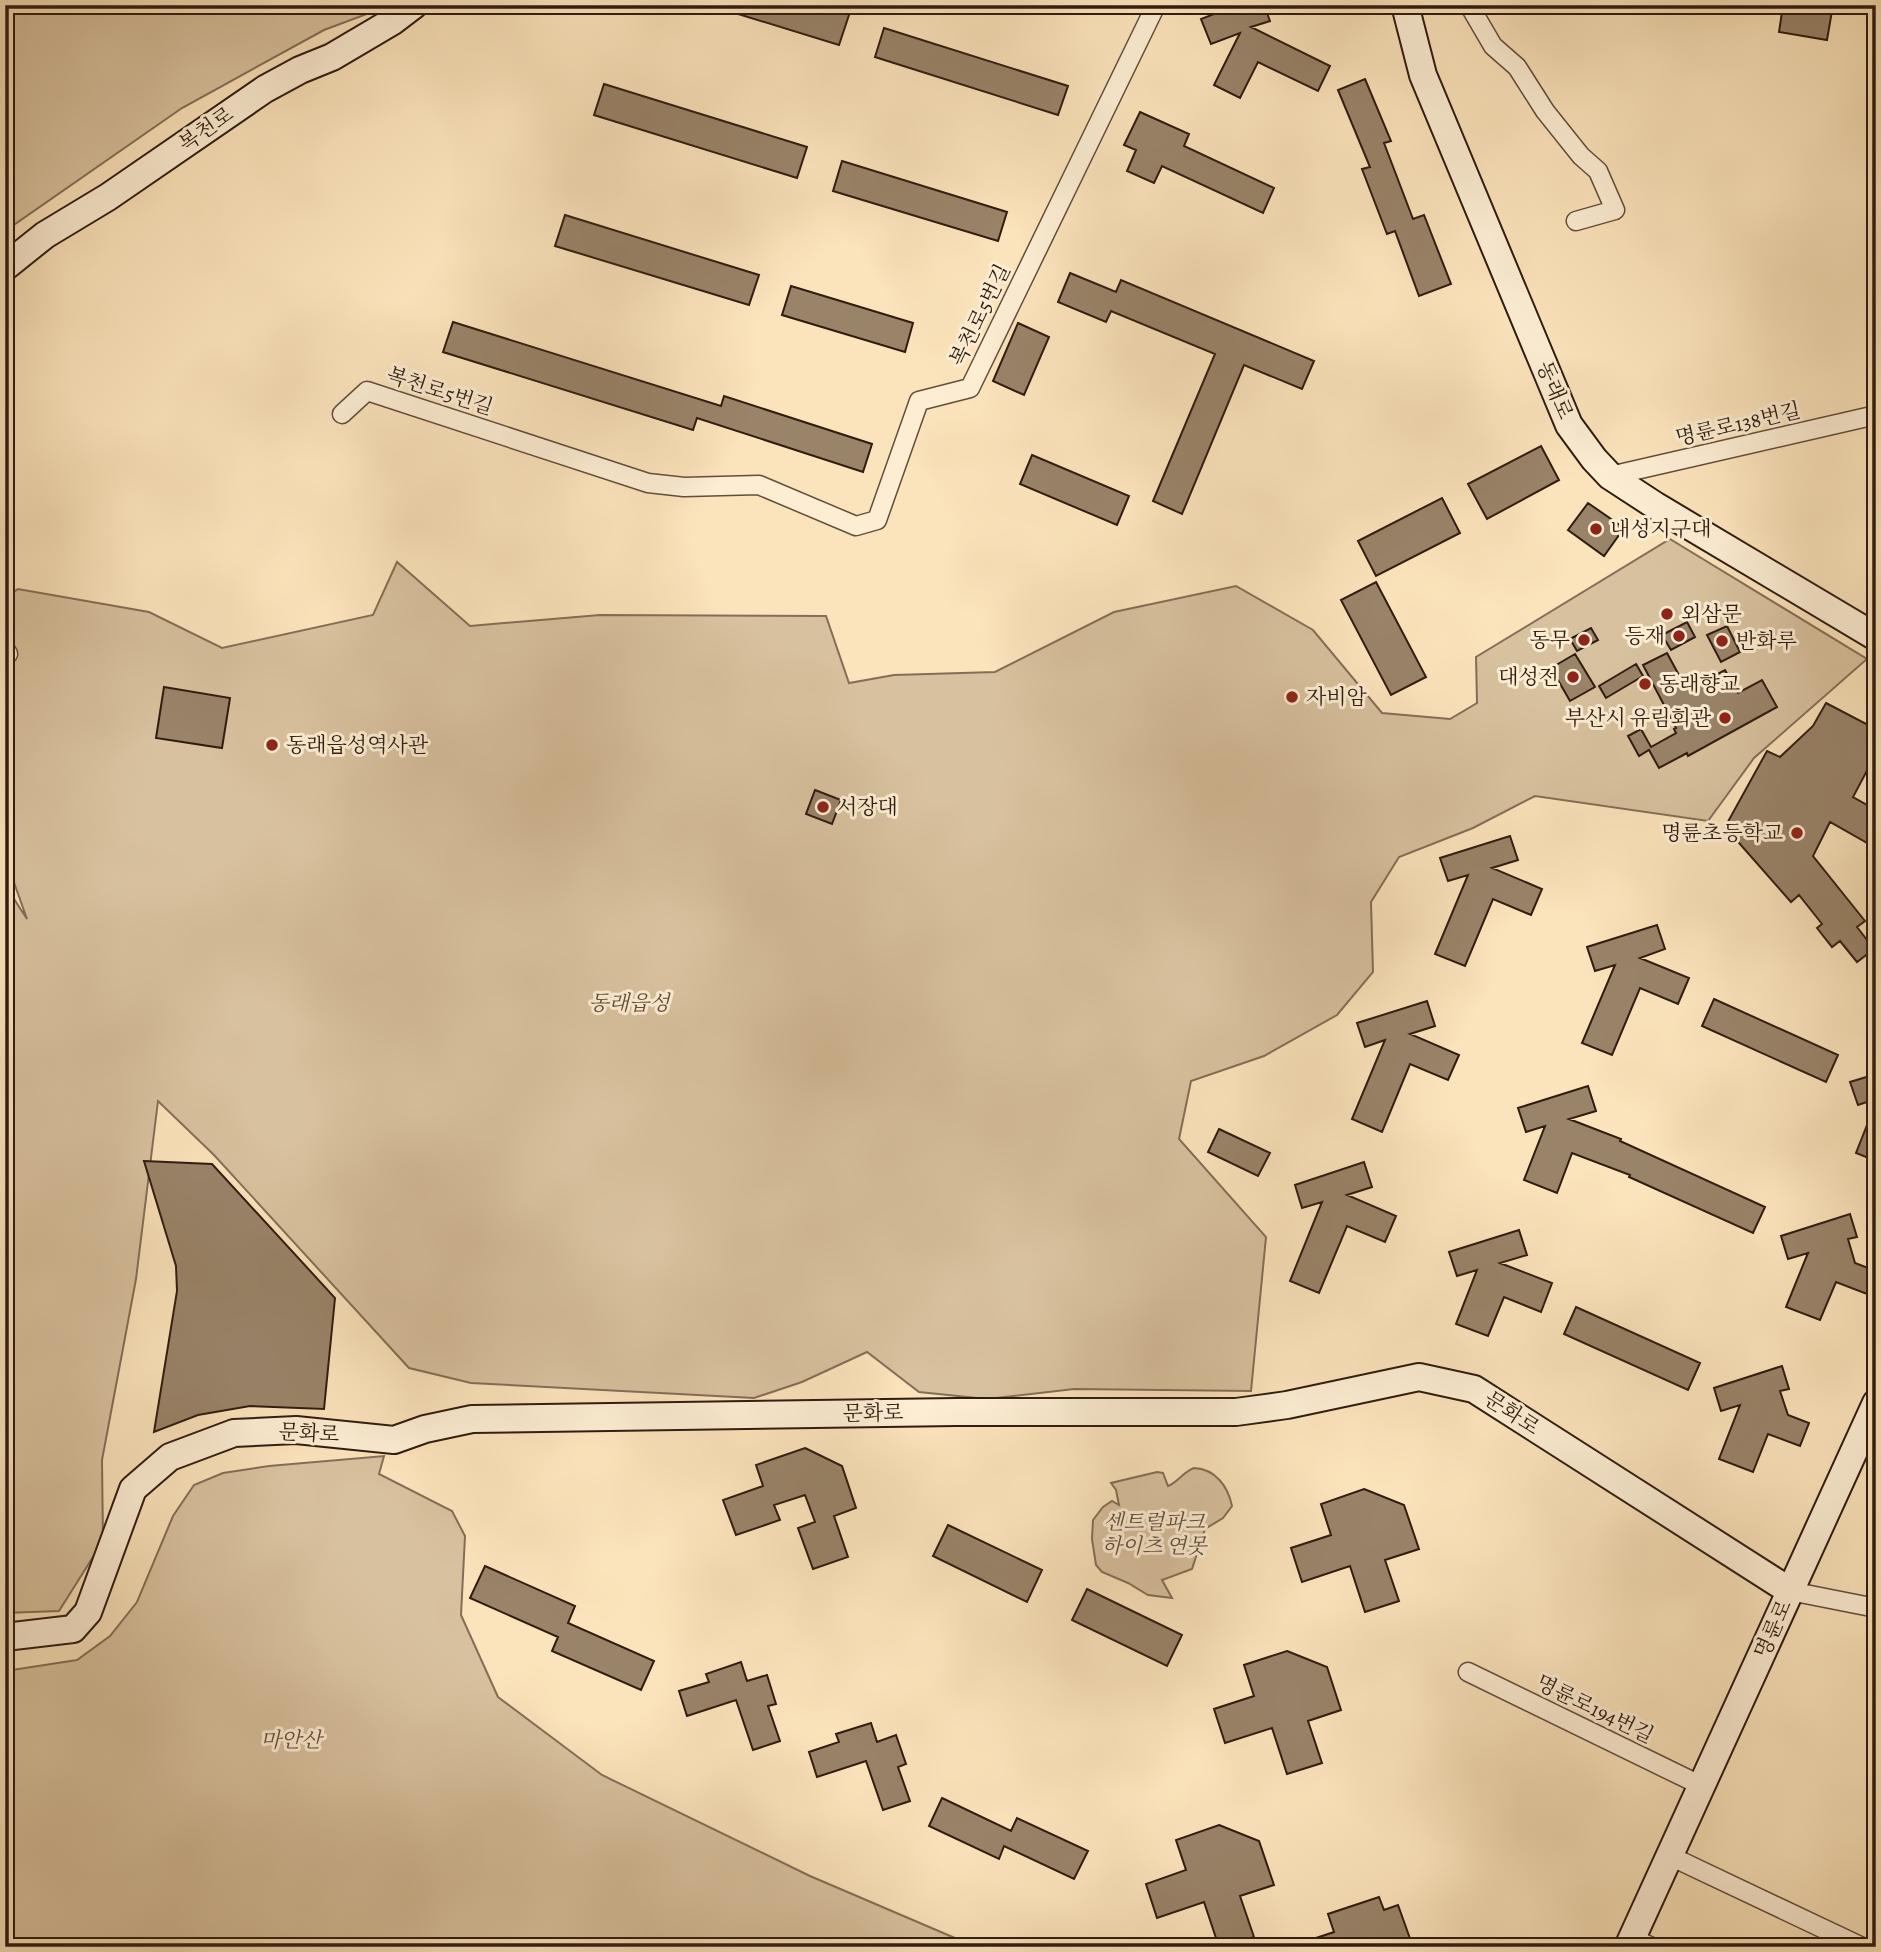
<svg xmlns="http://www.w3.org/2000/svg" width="1881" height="1952" font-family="Alegreya,'Noto Serif KR',serif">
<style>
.green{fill:#d8c19e;stroke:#846e57;stroke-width:2}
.building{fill:#998369;stroke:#2f1c10;stroke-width:2}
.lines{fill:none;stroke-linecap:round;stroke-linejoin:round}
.street-casing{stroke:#624e3b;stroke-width:21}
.secondary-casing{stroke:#2f1c10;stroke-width:30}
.street{stroke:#fcedd3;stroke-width:18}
.secondary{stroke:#fcedd3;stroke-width:26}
.poi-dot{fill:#8f2418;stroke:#fcedd3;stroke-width:2.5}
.labels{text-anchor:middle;stroke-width:6;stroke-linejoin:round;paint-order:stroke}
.street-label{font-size:21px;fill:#2f1c10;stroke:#fcedd3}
.poi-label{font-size:21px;fill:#2f1c10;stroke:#fcedd3;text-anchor:start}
.park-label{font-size:21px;font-style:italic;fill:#624e3b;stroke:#fcedd3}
</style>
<rect width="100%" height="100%" fill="#fbe3bb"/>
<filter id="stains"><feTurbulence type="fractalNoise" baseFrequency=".00286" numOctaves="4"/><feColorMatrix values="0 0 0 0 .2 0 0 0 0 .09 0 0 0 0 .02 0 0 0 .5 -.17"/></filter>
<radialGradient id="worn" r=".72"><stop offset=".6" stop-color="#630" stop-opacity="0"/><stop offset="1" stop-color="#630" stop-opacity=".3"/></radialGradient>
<!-- green -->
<path class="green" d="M5 5H381L375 11 324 30 182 108 5 231Z
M1670 539 1867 659 1754 758 1708 821 1535 796 1473 828 1399 857 1371 902 1373 972 1337 1015 1264 1056 1191 1081 1179 1139 1266 1237 1251 1391 1074 1389 987 1399 919 1392 867 1352 802 1382 754 1398 471 1383 409 1368 214 1155 158 1101 136 1279 102 1460 103 1541 59 1611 5 1613V885L27 919 5 857V598L18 589 149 612 222 648 373 615 397 562 470 626 600 615 826 616 849 683 894 675 995 672 1114 612 1236 586 1313 630 1382 713 1450 719 1477 703 1476 657Z
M384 1456 379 1474 452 1511 465 1536 461 1615 498 1697 602 1775 810 1876 976 1947H5V1671L77 1660 110 1636 137 1602 173 1516 194 1485 223 1473 269 1466Z
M1194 1468C1216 1469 1228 1487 1232 1506L1223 1518 1205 1529 1192 1569 1162 1580 1172 1598 1148 1595 1128 1583 1102 1572 1096 1565 1092 1539 1093 1520 1103 1507 1112 1501 1119 1505 1116 1490 1111 1483 1157 1472 1163 1473 1168 1486C1178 1482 1183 1472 1194 1468Z"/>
<!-- building -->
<path class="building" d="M723 5H827L850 12 839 45 722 9Z
M1237 5H1264L1270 21 1251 27 1330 66 1318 91 1258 62 1240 98 1214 85 1240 33 1211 44 1201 19Z
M1783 5H1833L1827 40 1779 32Z
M884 28 1068 86 1058 115 875 57Z
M1365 79 1391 141 1384 143 1413 219 1424 215 1451 284 1419 296 1395 231 1387 234 1362 169 1370 167 1338 90Z
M604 84 807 147 797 178 594 115Z
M1140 112 1189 134 1184 146 1274 188 1263 213 1162 166 1154 183 1127 171 1136 150 1124 145Z
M842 161 1007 212 998 241 833 191Z
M565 215 759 275 749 305 555 246Z
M1070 273 1116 292 1121 280 1314 361 1302 389 1244 365 1182 514 1153 501 1215 354 1111 311 1106 322 1058 302Z
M791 286 913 323 905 352 782 315Z
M453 322 721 406 724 396 872 444 863 472 697 418 693 430 443 352Z
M1018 323 1049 337 1024 395 993 381Z
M1541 446 1559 480 1487 519 1468 484Z
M1032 455 1129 496 1117 525 1020 484Z
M1442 498 1460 533 1376 576 1358 541Z
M1588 503 1624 528 1604 556 1568 530Z
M1376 582 1426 677 1391 695 1341 600Z
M1687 622 1695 637 1671 650 1662 635Z
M1727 626 1740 652 1721 662 1707 635Z
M1591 628 1598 640 1577 651 1570 639Z
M1667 653 1687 690 1725 670 1738 693 1762 680 1777 707 1688 756 1687 753 1659 768 1649 750 1639 756 1628 736 1641 729 1651 747 1676 733 1674 729 1676 728 1643 665Z
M1575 654 1595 687 1570 701 1551 668Z
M1636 664 1643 676 1606 698 1599 686Z
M164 687 230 698 222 748 156 738Z
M1826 703 1876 729V766L1871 763 1853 797 1876 810V848L1830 822 1813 856 1865 921 1857 927 1874 949 1857 962 1840 941 1832 947 1817 928 1822 924 1799 895 1791 902 1725 827 1767 751 1780 757 1813 726Z
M815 790 841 800 832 824 806 814Z
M1510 836 1518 860 1492 868 1542 889 1531 915 1493 899 1465 966 1435 954 1468 875 1448 881 1440 858Z
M1657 925 1665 949 1640 958 1689 978 1678 1004 1640 988 1612 1055 1582 1043 1615 965 1595 971 1587 947Z
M1714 999 1838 1055 1826 1082 1702 1026Z
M1427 1001 1435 1026 1410 1034 1459 1055 1448 1080 1410 1064 1382 1132 1352 1119 1385 1040 1365 1047 1357 1023Z
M1876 1074V1099L1858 1105 1850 1082Z
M1588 1086 1596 1111 1569 1119 1621 1139 1620 1141 1765 1207 1753 1233 1629 1177 1630 1175 1572 1153 1557 1193 1524 1180 1545 1126 1526 1132 1518 1108Z
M1875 1105H1876V1161L1856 1153Z
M1219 1129 1270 1153 1258 1176 1208 1152Z
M144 1161 212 1164 335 1298 324 1409 250 1406 198 1415 154 1432 177 1291 176 1266Z
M1364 1162 1372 1187 1347 1195 1396 1216 1385 1242 1347 1226 1319 1293 1290 1281 1322 1202 1302 1208 1295 1185Z
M1850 1214 1857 1237 1848 1239 1855 1263 1876 1271 1867 1294 1836 1282 1820 1320 1786 1307 1808 1253 1788 1259 1781 1236Z
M1519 1230 1527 1255 1500 1263 1552 1283 1541 1312 1504 1297 1488 1336 1456 1324 1477 1270 1457 1276 1449 1252Z
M1576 1307 1700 1363 1688 1390 1564 1334Z
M1782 1366 1789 1389 1780 1391 1788 1415 1809 1423 1800 1446 1768 1434 1753 1472 1719 1459 1740 1405 1721 1411 1714 1388Z
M805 1448 842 1466 856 1508 834 1516 848 1557 813 1569 798 1528 815 1522 805 1495 774 1505 780 1520 736 1535 723 1500 763 1486 756 1465Z
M1364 1489 1404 1505 1419 1549 1385 1560 1399 1601 1365 1612 1350 1566 1302 1582 1291 1548 1331 1535 1321 1504Z
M948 1525 1042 1570 1027 1602 933 1556Z
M485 1566 575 1606 568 1623 654 1661 641 1690 552 1651 558 1637 470 1598Z
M1087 1589 1182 1635 1167 1666 1072 1620Z
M1287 1651 1327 1667 1341 1710 1308 1721 1322 1763 1287 1774 1272 1728 1225 1743 1214 1709 1254 1696 1244 1665Z
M741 1662 747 1681 767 1675 776 1704 768 1706 780 1741 753 1750 736 1700 687 1716 679 1691 709 1682 706 1674Z
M871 1723 877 1742 896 1735 906 1764 898 1767 910 1801 883 1810 866 1761 817 1777 809 1752 839 1742 836 1734Z
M942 1798 1011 1831 1017 1818 1088 1851 1074 1879 1004 1846 999 1859 929 1826Z
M1219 1825 1259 1841 1274 1885 1240 1896 1254 1937 1224 1947H1219L1204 1902 1157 1918 1146 1884 1186 1870 1176 1840Z
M1379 1897 1384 1910 1398 1905 1413 1947H1299L1298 1944 1334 1932 1328 1914Z"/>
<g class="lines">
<defs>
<path id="street" d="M1469 5 1493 46 1517 67 1545 111 1581 156 1598 171 1615 210 1576 221
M342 414 367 391 648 483 684 487 759 485 856 526 877 520 919 401 970 388 1156 5
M1610 476 1876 415
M5 649 8 654
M1790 1591 1876 1608
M1468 1672 1702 1786
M1670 1856 1862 1947
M1632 1938 1652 1947"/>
<path id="secondary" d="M1405 5 1423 75 1569 425 1594 459 1610 476 1656 506 1876 637
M5 267 45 235 108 197 265 89 300 70 332 57 393 21 414 5
M5 1637 73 1629 88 1612 133 1489 170 1457 234 1433 296 1430 394 1440 425 1429 472 1419 956 1412H1236L1287 1405 1419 1377 1474 1389 1790 1591
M1628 1947 1876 1403"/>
</defs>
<!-- street casing -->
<use href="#street" class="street-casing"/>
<!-- secondary casing -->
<use href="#secondary" class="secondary-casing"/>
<!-- street -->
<use href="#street" class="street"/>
<!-- secondary -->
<use href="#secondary" class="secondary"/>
</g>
<!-- markers -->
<g class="poi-dot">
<circle cx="1596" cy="529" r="7"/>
<circle cx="1667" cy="614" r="7"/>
<circle cx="1679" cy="636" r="7"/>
<circle cx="1584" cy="640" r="7"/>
<circle cx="1722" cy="641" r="7"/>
<circle cx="1573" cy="677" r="7"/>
<circle cx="1645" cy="684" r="7"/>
<circle cx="1292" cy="697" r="7"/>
<circle cx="1725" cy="718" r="7"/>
<circle cx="272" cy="745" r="7"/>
<circle cx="823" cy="807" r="7"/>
<circle cx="1797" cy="833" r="7"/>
</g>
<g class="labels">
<!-- street labels -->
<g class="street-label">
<text transform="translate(206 129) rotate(-35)" y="7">복천로</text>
<text transform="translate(980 315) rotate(-64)" y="7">복천로5번길</text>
<text transform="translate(1555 390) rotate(67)" y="7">동래로</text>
<text transform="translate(440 391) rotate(18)" y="7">복천로5번길</text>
<text transform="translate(1738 424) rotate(-13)" y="7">명륜로138번길</text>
<text transform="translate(873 1413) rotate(-1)" y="7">문화로</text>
<text transform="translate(1512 1413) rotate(33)" y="7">문화로</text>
<text transform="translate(309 1433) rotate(3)" y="7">문화로</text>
<text transform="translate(1773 1629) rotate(-66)" y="7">명륜로</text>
<text transform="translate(1595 1709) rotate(26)" y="7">명륜로194번길</text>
</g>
<!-- poi labels -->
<g class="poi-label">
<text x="1610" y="536">내성지구대</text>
<text x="1681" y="621">외삼문</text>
<text x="1665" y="643" text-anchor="end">등재</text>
<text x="1570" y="647" text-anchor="end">동무</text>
<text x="1736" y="648">반화루</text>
<text x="1559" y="684" text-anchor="end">대성전</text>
<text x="1659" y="691">동래향교</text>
<text x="1306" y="704">자비암</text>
<text x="1711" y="725" text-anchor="end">부산시 유림회관</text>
<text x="286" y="752">동래읍성역사관</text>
<text x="837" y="814">서장대</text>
<text x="1783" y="840" text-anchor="end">명륜초등학교</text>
</g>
<!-- park labels -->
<g class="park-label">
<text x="629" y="1010">동래읍성</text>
<text x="1154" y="1529">센트럴파크<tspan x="1154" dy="24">하이츠 연못</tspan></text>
<text x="291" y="1747">마안산</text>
</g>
</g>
<!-- margin -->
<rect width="1881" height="1952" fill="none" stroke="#fbe3bb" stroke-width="28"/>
<rect x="7" y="7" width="1867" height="1938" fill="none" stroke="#2f1c10" stroke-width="3.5"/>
<rect x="14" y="14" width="1853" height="1924" fill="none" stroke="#2f1c10" stroke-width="2"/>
<rect width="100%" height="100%" filter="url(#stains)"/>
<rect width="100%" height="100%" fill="url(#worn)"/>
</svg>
